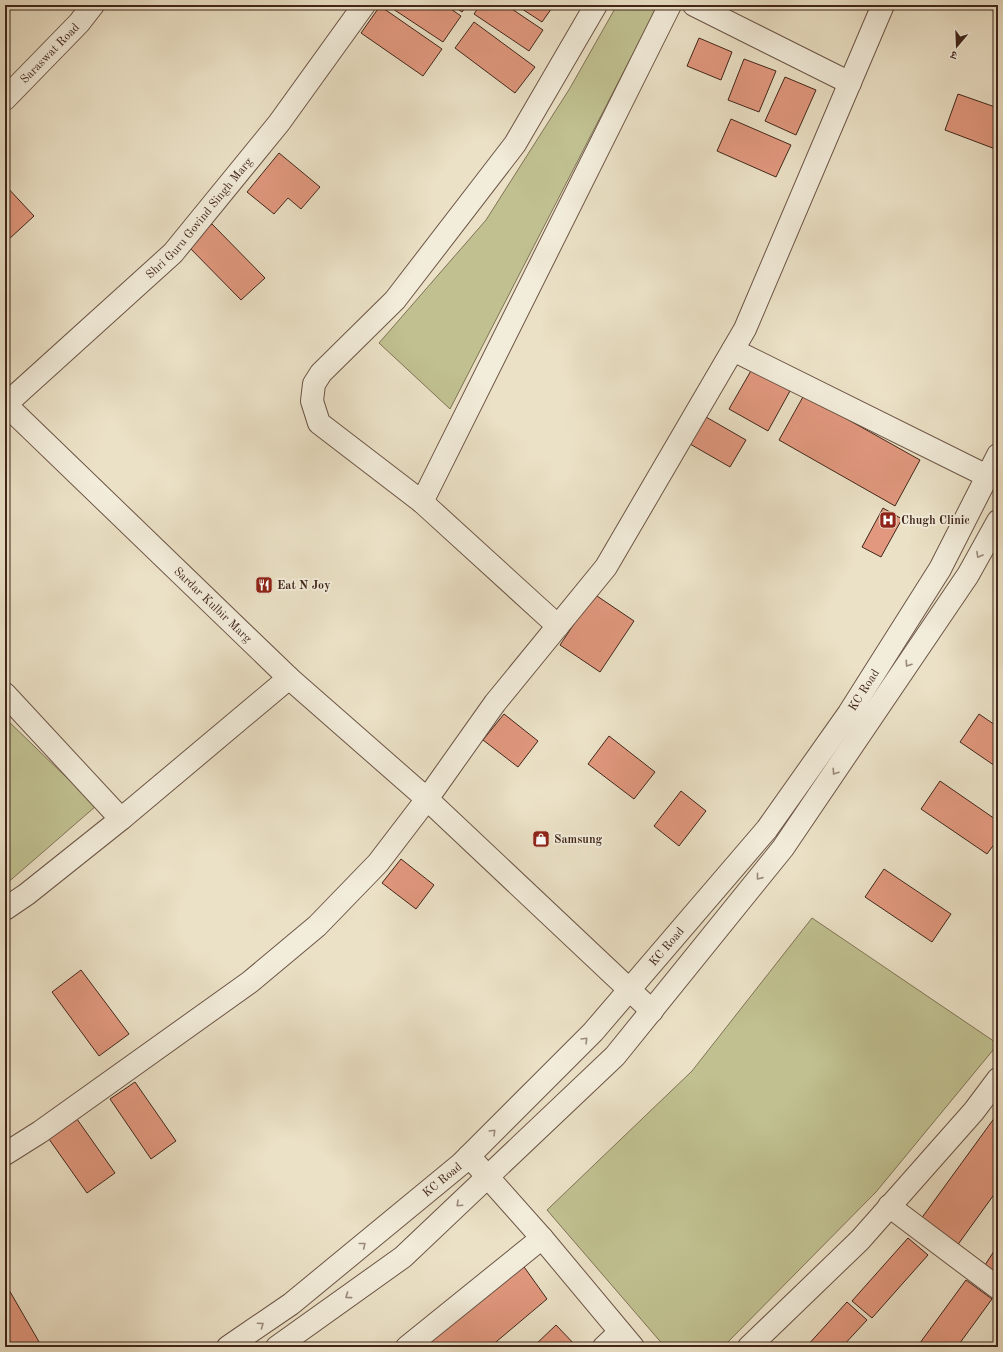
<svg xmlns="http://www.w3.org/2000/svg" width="1003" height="1352" font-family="'Old Standard TT','Noto Serif Devanagari',serif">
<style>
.green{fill:#c0c090;stroke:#807356}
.building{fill:#e1987e;stroke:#41261b}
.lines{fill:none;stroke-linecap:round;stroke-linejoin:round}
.minor-casing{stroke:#6c5546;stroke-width:24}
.tertiary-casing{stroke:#6c5546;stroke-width:24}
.minor{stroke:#f2ecda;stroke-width:22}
.tertiary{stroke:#f2ecda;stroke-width:22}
.oneway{stroke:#9a897a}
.labels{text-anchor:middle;stroke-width:4;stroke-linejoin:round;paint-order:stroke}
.street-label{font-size:12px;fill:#41261b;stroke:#f2ecda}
.poi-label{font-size:12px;font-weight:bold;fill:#41261b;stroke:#f2ecda;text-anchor:start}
</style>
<rect width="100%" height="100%" fill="#ebe1c6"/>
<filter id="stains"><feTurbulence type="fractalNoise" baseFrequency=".005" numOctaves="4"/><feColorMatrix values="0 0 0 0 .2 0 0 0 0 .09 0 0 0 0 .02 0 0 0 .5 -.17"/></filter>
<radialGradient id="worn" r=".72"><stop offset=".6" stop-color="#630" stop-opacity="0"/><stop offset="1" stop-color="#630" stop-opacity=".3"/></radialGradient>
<!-- green -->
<path class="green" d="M617 5H658L450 409 379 343 486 220 570 88Z
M5 718 96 806 5 885Z
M812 918 998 1044 876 1192 723 1347H665L547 1210 692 1071Z"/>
<!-- building -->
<path class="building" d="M387 5H445L461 16 443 42Z
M452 5H467L462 12Z
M480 5H506L543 30 529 51 474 14Z
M516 5H554L542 22Z
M978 5H998V12Z
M380 6 442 49 423 76 361 33Z
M474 22 535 67 515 93 455 48Z
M699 38 732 52 721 80 687 66Z
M744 59 776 71 759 112 728 100Z
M785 77 816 90 796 135 765 121Z
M958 94 998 108V150L945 130Z
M731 119 791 145 776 177 717 151Z
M279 153 320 187 301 209 288 198 274 214 247 192Z
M5 185 34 216 8 240 5 237Z
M212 224 265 278 241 300 188 246Z
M752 369 790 391 768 431 729 409Z
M804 395 920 460 895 506 779 440Z
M706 417 746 440 730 467 690 444Z
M883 508 902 519 881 557 862 547Z
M594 594 634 621 600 672 560 645Z
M504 714 538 741 518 767 483 740Z
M979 714 998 727V768L960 742Z
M609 736 655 772 634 799 588 764Z
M940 781 998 821V839L987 854 921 809Z
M681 791 706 811 679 846 654 826Z
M401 859 434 885 416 909 382 883Z
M884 869 951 914 932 942 865 897Z
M81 970 129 1034 99 1056 52 992Z
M135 1082 176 1141 151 1159 110 1099Z
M72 1112 115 1173 87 1193 44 1132Z
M998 1113V1189L954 1250 918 1223Z
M908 1238 928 1255 872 1318 852 1301Z
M998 1245V1274L985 1265Z
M522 1264 547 1299 490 1347H424Z
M966 1280 992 1299 957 1347H917Z
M5 1283 42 1347H5Z
M847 1302 867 1320 842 1347H806Z
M556 1325 577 1347H533Z"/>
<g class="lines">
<defs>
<g id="minor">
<path d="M694 5 850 83"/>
<path id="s1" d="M5 99 79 23 93 5"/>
<path d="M733 350 987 476"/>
<path id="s2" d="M5 404 289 678 427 799 652 1011"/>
<path id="s3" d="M5 405 173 253 279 123 364 5"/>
<path d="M422 502 670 5"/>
<path d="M558 626 422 502 319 423 312 401 314 384 321 373 395 300 515 144 596 5"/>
<path d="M5 694 121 819"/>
<path d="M5 909 27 894 121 819 289 678"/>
<path d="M5 1154 40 1132 250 982 317 926 378 863 427 799 495 703 606 567 745 329 883 5"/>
<path d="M469 1156 542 1238 633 1347"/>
<path d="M889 1206 998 1288"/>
<path d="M407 1347 542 1238"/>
<path d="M604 1347 620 1332"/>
<path d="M749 1347 860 1240 974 1111 998 1079"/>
</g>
<g id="tertiary">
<path id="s4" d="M228 1347 291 1304 461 1164 593 1032 767 829 849 713 940 569 998 455"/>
<path d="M277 1347 403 1257 615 1056 783 848 968 575 998 521"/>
</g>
</defs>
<!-- minor casing -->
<use href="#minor" class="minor-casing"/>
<!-- tertiary casing -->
<use href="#tertiary" class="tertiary-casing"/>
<!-- minor -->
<use href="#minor" class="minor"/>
<!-- tertiary -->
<use href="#tertiary" class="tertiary"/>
</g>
<!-- one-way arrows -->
<defs><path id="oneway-chevron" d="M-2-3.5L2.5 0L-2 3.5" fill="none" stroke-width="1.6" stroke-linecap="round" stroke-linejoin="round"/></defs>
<g class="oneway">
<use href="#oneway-chevron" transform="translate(979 555) rotate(119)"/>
<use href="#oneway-chevron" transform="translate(908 664) rotate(124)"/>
<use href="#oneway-chevron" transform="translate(835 772) rotate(124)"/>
<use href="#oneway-chevron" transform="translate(759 877) rotate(129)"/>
<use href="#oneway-chevron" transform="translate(585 1040) rotate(-45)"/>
<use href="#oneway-chevron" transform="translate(493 1132) rotate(-45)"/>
<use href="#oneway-chevron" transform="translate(459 1204) rotate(137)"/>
<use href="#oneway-chevron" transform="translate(363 1245) rotate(-39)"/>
<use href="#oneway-chevron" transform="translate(348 1296) rotate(144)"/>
<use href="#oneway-chevron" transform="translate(261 1325) rotate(-35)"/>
</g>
<!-- icons -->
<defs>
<symbol id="hospital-square" viewBox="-11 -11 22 22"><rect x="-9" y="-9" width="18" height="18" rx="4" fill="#8f2418" stroke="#f2ecda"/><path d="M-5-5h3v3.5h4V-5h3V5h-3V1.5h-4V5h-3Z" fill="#fff"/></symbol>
<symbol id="restaurant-square" viewBox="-11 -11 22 22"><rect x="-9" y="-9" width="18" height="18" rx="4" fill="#8f2418" stroke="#f2ecda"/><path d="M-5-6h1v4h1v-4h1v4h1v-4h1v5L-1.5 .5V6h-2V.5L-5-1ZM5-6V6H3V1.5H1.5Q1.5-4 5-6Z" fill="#fff"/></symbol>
<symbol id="shop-square" viewBox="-11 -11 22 22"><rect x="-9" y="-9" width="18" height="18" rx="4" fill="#8f2418" stroke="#f2ecda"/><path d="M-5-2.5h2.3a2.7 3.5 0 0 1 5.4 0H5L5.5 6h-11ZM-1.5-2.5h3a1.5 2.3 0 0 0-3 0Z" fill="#fff"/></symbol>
</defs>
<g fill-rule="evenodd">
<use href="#hospital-square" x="878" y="510" width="20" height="20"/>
<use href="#restaurant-square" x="254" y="575" width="20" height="20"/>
<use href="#shop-square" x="531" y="829" width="20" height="20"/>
</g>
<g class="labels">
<!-- street labels -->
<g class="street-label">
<text dy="4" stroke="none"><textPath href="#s1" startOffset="64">Saraswat Road</textPath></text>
<text dy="4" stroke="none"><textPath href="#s3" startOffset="270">Shri Guru Govind Singh Marg</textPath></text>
<text dy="4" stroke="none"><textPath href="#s2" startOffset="289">Sardar Kulbir Marg</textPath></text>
<text dy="4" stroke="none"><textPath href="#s4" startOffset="920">KC Road</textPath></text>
<text dy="4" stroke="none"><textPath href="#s4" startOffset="596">KC Road</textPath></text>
<text dy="4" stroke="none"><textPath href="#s4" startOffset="272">KC Road</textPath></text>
</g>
<!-- poi labels -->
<g class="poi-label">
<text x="901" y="524">Chugh Clinic</text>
<text x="277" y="589">Eat N Joy</text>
<text x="554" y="843">Samsung</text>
</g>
</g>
<!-- margin -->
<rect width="1003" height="1352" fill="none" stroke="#ebe1c6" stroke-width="20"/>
<rect x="6" y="6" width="991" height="1340" fill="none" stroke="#41261b" stroke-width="2"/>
<rect x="10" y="10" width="983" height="1332" fill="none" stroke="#41261b"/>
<!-- north arrow -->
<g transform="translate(957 46) rotate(199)" stroke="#f2ecda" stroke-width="3" paint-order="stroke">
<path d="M0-3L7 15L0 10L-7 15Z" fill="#41261b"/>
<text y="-6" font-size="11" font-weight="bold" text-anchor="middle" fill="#41261b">उ</text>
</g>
<rect width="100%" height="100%" filter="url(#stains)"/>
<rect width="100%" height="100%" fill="url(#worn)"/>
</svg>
